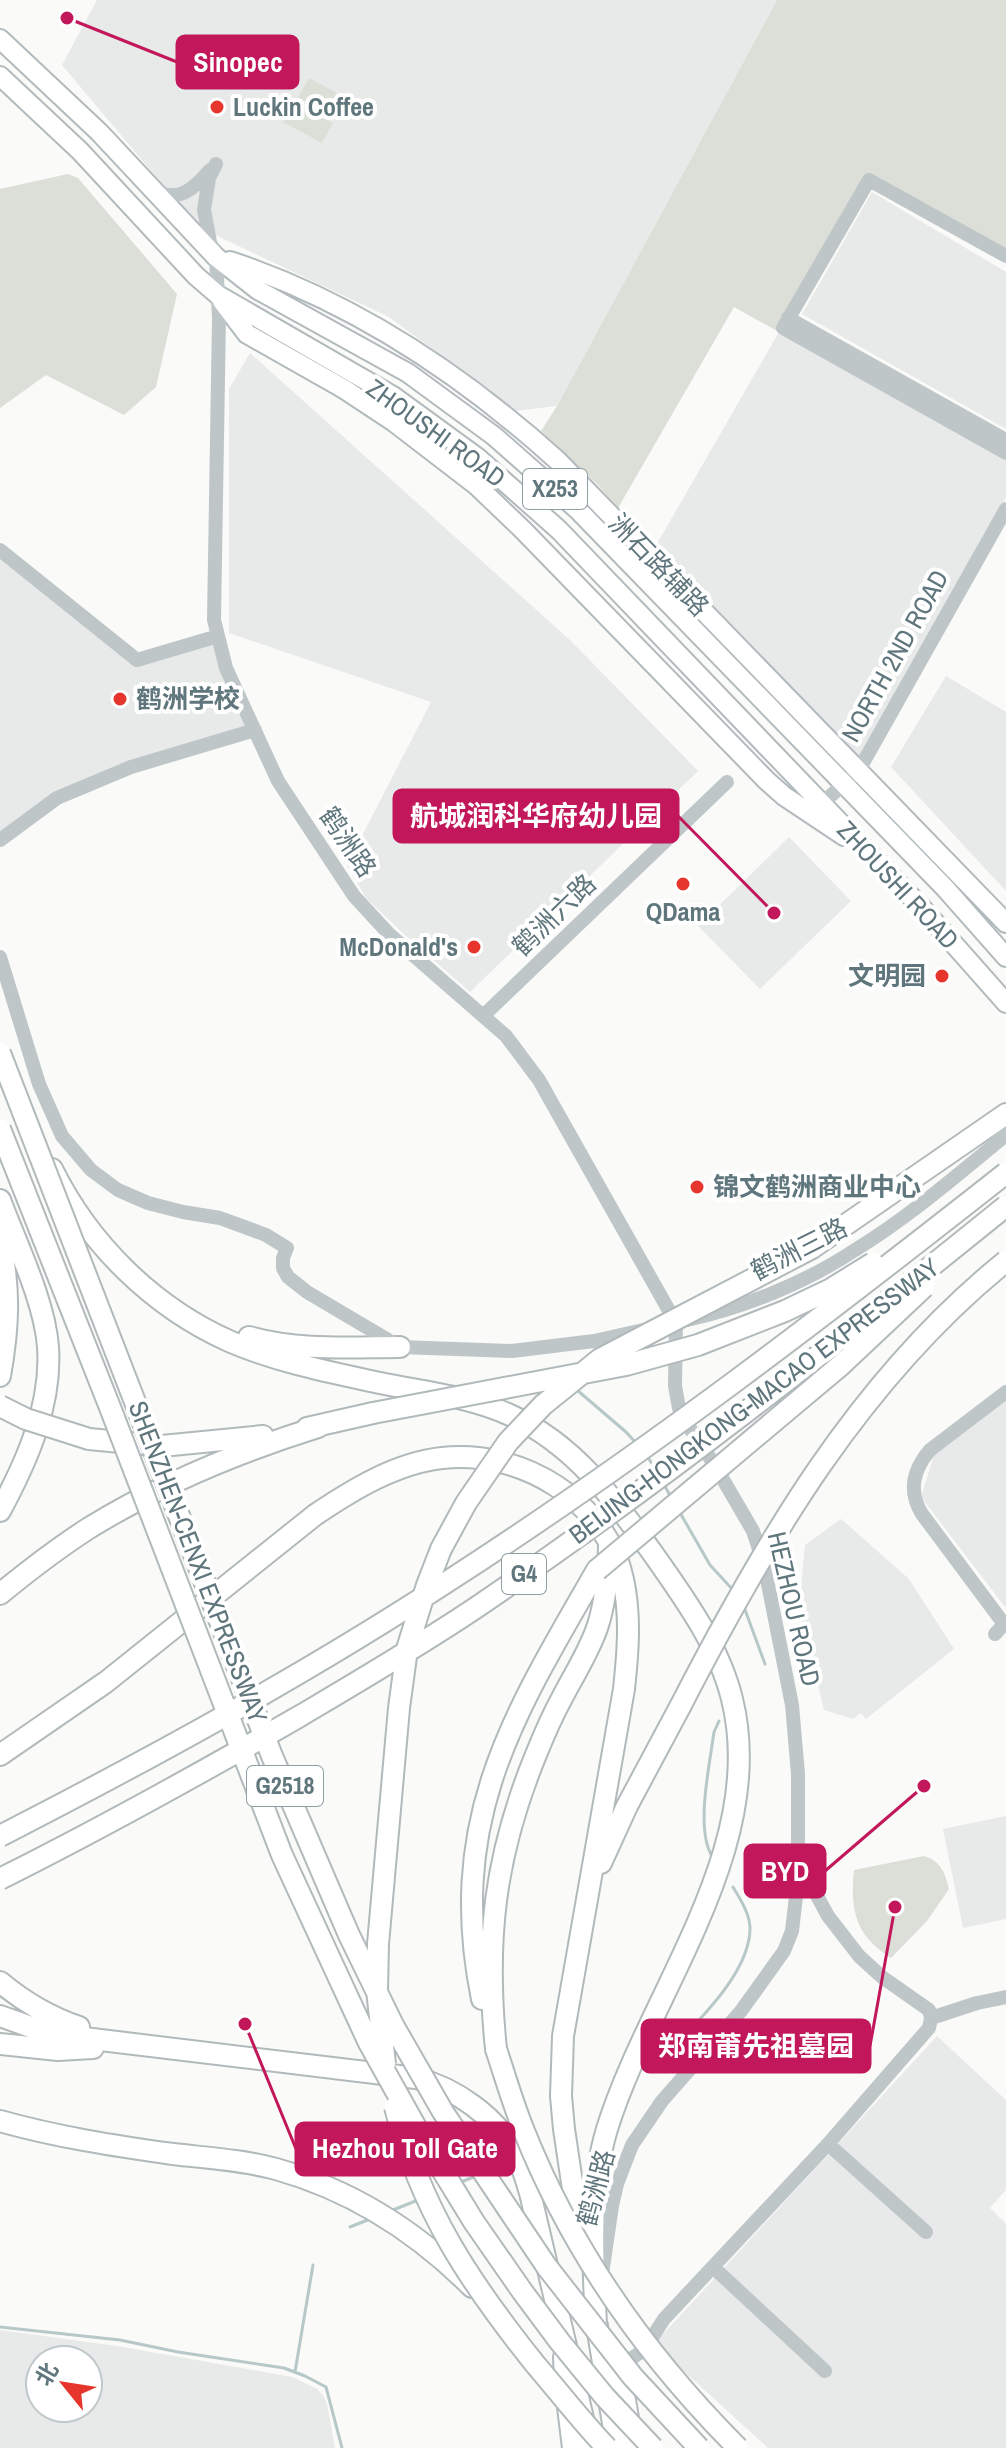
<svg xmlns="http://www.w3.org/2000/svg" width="1006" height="2448" font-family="'Archivo Narrow','Noto Sans SC',sans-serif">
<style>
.built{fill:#e8eae9;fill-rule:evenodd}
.green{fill:#dbdfd7}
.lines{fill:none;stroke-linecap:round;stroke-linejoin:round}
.stream{stroke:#b7c8c9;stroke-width:3}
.major-casing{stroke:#b2babd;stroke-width:22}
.highway-casing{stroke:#b2b9bb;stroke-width:24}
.minor{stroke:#bec6c8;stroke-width:14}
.major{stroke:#fff;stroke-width:18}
.highway{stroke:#fff;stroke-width:20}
.highway-bridge-casing{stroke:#b2b9bb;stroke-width:24;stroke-linecap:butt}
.highway-bridge{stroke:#fff;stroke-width:20}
.poi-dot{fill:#e6352c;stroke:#fff;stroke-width:3}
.labels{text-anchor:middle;stroke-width:8;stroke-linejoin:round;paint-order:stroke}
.shield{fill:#fff;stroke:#909fa4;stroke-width:2}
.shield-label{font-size:24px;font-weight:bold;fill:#60767d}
.poi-label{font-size:26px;font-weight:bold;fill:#60767d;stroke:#fff;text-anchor:start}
.street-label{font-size:26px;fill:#60767d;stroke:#fff}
.leader{fill:none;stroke:#c2185b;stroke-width:3}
.callout-dot{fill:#c2185b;stroke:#fff;stroke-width:3}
.callout{fill:#c2185b;stroke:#c2185b;stroke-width:3}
.callout-label{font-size:28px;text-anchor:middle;font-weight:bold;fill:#fff}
</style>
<rect width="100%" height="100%" fill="#fafaf8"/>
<!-- built -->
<path class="built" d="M97 0H777L557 406 515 411 389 317 198 227 62 65Z
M872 192 1006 272V429L802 314Z
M779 332 1006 458V498L860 759 654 549Z
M250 353 571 641 698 771 470 992 407 937 366 898 347 865 431 702 229 633V389Z
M0 550 136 660 218 636 255 730 57 798 0 840Z
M946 676 1006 712V891L891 767Z
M789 837 851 901 760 989 698 926Z
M1006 1398V1606L1005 1607 921 1497 935 1452Z
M841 1519 909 1579 954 1649 866 1719 861 1713 853 1719 824 1710 799 1608 805 1545Z
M1006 1816V1919L963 1928 943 1829Z
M937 2036 1006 2100V2190L990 2208 1006 2224V2448H768L654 2344Z
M0 2330 117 2346 293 2377 317 2389 323 2395 327 2404 335 2448H0ZM40 2360H88V2408H40Z"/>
<!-- green -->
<path class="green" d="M777 0H1006V256L869 180 779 332 734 307 618 508 597 484 541 431 557 406Z
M309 78 348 99 337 119 298 97Z
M294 102 333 123 322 143 283 122Z
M68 174 78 178 177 294 156 387 124 415 46 375 0 408V189Z
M924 1856C941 1861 945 1873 949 1889L927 1921 891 1958C855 1935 850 1910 854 1870Z"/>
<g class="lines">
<!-- stream -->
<path class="stream" d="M577 1390 626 1432 637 1444
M647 1456 656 1470
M663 1483 671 1497
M679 1511 710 1565 733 1590
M744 1607 765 1664
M712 1856C695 1829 710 1763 714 1732L719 1721
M675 2046C702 2017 751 1970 750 1927 749 1912 740 1899 733 1887
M459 2183 478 2175
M388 2212 418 2200
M350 2227 370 2219
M0 2327 120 2340 178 2352 284 2368 305 2376 326 2387 342 2448
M295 2372 313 2265"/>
<defs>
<path id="major" d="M0 39 99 132 216 257 258 290 408 373 494 436 578 510 945 888 1006 957
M0 76 80 151 196 276 218 295 393 396 478 458 559 530 921 907 1006 1003
M230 261C353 302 463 375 558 461L1006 923
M222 301 247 334 344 389 394 422 476 485 523 530 767 781 784 796 844 836
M610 2354 626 2400 634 2448
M563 2357 564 2383 572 2448"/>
<path id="highway" d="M52 1169C89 1244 153 1307 229 1341 277 1362 329 1372 380 1383 424 1392 468 1396 510 1415 574 1444 614 1499 654 1555 685 1599 719 1646 732 1699 769 1848 649 1993 607 2129 588 2192 593 2259 596 2324
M0 1200C16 1243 45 1302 48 1347 52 1405 27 1461 0 1511
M0 1238C10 1290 9 1325 0 1376
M812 1248 1006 1114
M249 1337C299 1351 350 1347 400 1347
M307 1428 373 1413
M89 1439 162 1446 263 1436
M0 1594C28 1571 58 1548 89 1528 161 1484 238 1452 318 1427
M0 1755 106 1682 315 1515C352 1490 396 1463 442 1458 520 1449 606 1500 623 1579 631 1616 628 1652 624 1689L563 2036 561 2096 564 2129 581 2243
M601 1863 627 1806 681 1705
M0 1982C24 2002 49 2017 79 2027
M482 1999C446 1821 512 1717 597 1570
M0 2016 31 2027 84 2038 416 2078C455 2088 495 2116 515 2152 522 2165 526 2179 530 2193L590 2448
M0 2044 58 2050 93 2048
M496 2049C485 1942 494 1858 535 1757 543 1737 552 1716 563 1696 575 1673 590 1650 598 1625 606 1600 608 1573 609 1547
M0 2121C57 2137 115 2146 173 2154 207 2158 243 2160 276 2169 351 2190 417 2232 472 2287
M597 2326 617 2448"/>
</defs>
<!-- major casing -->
<use href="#major" class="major-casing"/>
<!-- highway casing -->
<use href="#highway" class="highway-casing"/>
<!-- minor -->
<path class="minor" d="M216 164 209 178 204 210 210 242 216 257 219 318 214 620 226 668 278 781 354 896 389 934 506 1036 539 1080 676 1323 675 1386 679 1408 687 1424 714 1464 753 1531 764 1564 792 1705 798 1774V1879L792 1931 784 1951 741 2011 662 2101 632 2145 617 2184 612 2206 601 2281
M154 190C178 204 195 188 210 170
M1006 256 869 180 783 328 1006 453
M788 318 1006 440
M0 550 137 660 218 636
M815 810 859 770 1006 509
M0 840 57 798 131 767 255 730
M0 957 39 1084 62 1136 91 1170 118 1190 148 1203 183 1212 220 1218 266 1235 287 1248 283 1258V1268L288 1277 307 1292 400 1347 512 1351 594 1341 643 1330
M483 1016 727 782
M687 1320C745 1307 805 1283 855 1250 909 1217 957 1175 1006 1135
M1004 1624 922 1514C908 1491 913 1470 930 1450L1006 1392
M995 1634 1006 1622
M931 2018 977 2003 1006 1997
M828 2144 926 2232
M714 2268 825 2371
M617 2368 644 2350 664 2319 828 2144 929 2028 931 2018 929 2010 882 1977 859 1956 828 1916 815 1892 798 1879"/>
<!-- major -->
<use href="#major" class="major"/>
<!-- highway -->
<use href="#highway" class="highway"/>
<defs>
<path id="highway-bridge" d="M0 1053 272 1756 349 1935 393 2025 443 2112 547 2267 633 2377 699 2448
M0 1129 111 1410 282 1855 369 2043 417 2129 474 2222 522 2291 560 2342 605 2397 653 2448
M0 1406 26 1419 89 1439
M373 1413 626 1365 698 1345 785 1311 831 1289 873 1263
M597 1570 841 1365 924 1287
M681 1705C766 1540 860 1379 1006 1261
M0 1836C154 1757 308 1673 453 1578 645 1454 827 1314 1006 1173
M0 1879C102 1828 201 1773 300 1716 359 1681 419 1646 477 1607 660 1483 834 1345 1006 1206
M496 2049C505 2076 513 2104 524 2131 572 2251 647 2357 738 2448
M385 2064 377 1990 378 1944 399 1708 407 1649 427 1585 441 1549 466 1503 508 1442 543 1405 600 1359 812 1248
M395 2107C420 2209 471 2284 535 2364 559 2392 582 2422 607 2448"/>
</defs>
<!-- highway-bridge casing -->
<use href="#highway-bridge" class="highway-bridge-casing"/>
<!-- highway-bridge -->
<use href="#highway-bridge" class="highway-bridge"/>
</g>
<!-- markers -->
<g class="poi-dot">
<circle cx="217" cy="107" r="8"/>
<circle cx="120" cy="699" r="8"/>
<circle cx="683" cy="884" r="8"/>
<circle cx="474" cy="947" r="8"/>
<circle cx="942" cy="976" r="8"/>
<circle cx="697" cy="1187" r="8"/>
</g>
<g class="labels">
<!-- shield labels -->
<g class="shield">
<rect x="523" y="469" width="64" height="40" rx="6"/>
<rect x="502" y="1554" width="44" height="40" rx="6"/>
<rect x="247" y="1766" width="76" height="40" rx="6"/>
</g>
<g class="shield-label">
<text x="555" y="497">X253</text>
<text x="524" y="1582">G4</text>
<text x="285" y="1794">G2518</text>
</g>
<!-- poi labels -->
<g class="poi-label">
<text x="233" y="116">Luckin Coffee</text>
<text x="136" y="708">鹤洲学校</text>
<text x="683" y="921" text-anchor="middle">QDama</text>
<text x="458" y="956" text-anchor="end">McDonald's</text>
<text x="926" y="985" text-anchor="end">文明园</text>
<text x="713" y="1196">锦文鹤洲商业中心</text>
</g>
<!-- street labels -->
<g class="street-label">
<text transform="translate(436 433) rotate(36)" y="9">ZHOUSHI ROAD</text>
<text transform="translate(659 565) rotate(46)" y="9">洲石路辅路</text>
<text transform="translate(895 656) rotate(-61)" y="9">NORTH 2ND ROAD</text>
<text transform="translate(348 842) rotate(56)" y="9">鹤洲路</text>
<text transform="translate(898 885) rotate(47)" y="9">ZHOUSHI ROAD</text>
<text transform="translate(554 915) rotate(-44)" y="9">鹤洲六路</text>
<text transform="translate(799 1249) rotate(-27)" y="9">鹤洲三路</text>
<text transform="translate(754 1401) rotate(-37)" y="9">BEIJING-HONGKONG-MACAO EXPRESSWAY</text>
<text transform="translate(198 1562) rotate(69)" y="9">SHENZHEN-CENXI EXPRESSWAY</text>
<text transform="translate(794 1609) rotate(77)" y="9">HEZHOU ROAD</text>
<text transform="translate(596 2188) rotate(-75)" y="9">鹤洲路</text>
</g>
</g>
<!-- callouts -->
<path class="leader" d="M67 18L177 62M774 913L678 816M924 1786L825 1871M895 1907L870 2046M245 2024L296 2149"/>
<g class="callout-dot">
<circle cx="67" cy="18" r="8"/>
<circle cx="774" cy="913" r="8"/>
<circle cx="924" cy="1786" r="8"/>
<circle cx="895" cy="1907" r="8"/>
<circle cx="245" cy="2024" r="8"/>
</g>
<g class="callout">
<rect x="177" y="36" width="121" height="52" rx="8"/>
<rect x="394" y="790" width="284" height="52" rx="8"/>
<rect x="745" y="1845" width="80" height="52" rx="8"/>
<rect x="642" y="2020" width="228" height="52" rx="8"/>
<rect x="296" y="2123" width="218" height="52" rx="8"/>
</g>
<g class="callout-label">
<text x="238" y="72">Sinopec</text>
<text x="536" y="826">航城润科华府幼儿园</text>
<text x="785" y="1881">BYD</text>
<text x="756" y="2056">郑南莆先祖墓园</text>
<text x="405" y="2158">Hezhou Toll Gate</text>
</g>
<!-- north arrow -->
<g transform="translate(64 2384) rotate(300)"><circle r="38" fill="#ffffff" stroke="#bfc8cb" stroke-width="2"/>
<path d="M0-6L14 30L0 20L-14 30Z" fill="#e6352c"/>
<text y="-12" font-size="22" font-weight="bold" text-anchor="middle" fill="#60767d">北</text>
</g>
</svg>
